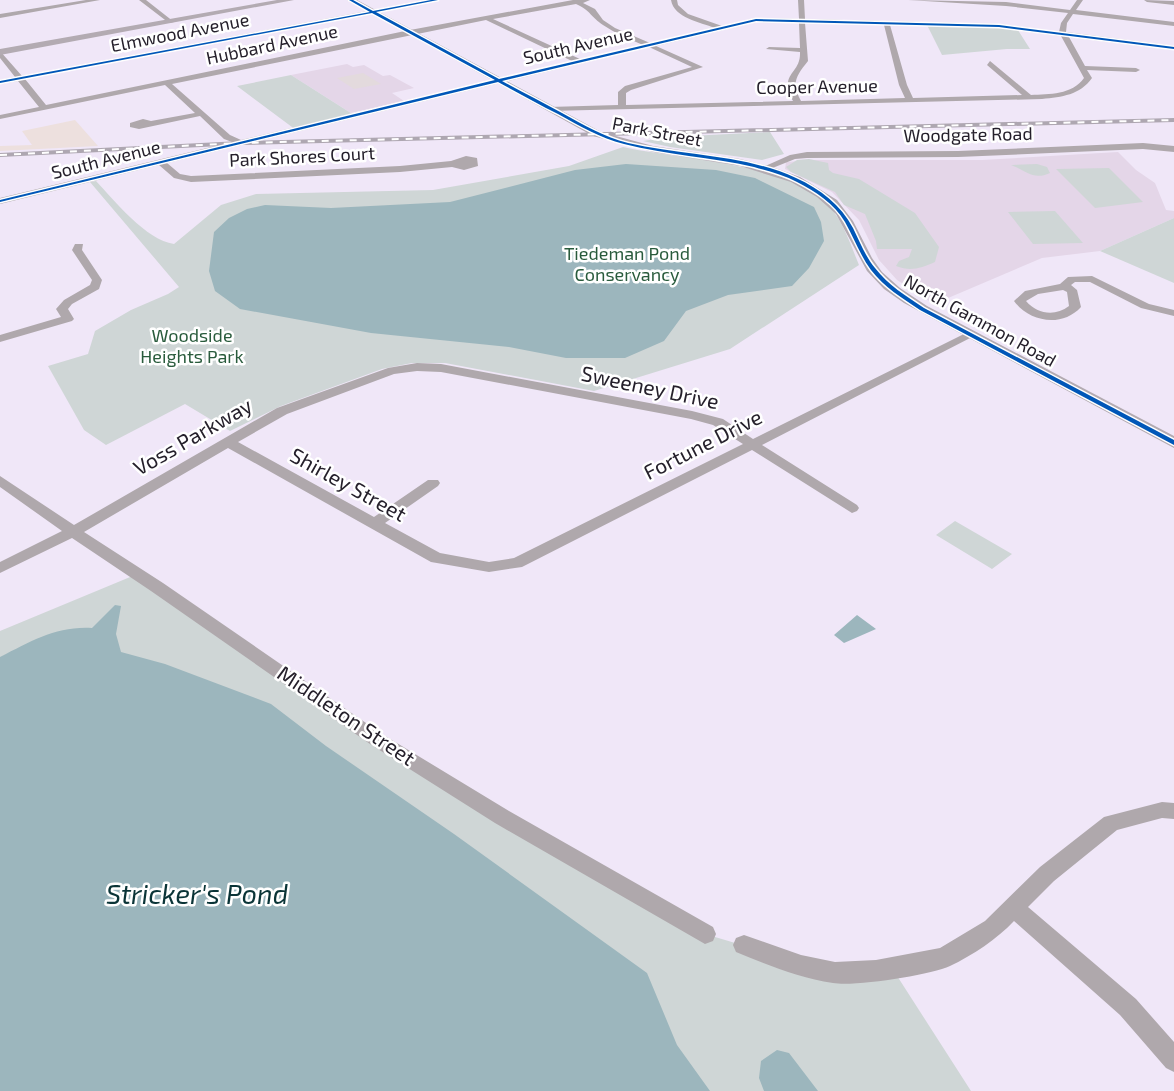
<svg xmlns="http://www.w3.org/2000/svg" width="1174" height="1091" font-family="'Exo 2',sans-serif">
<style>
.commercial{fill:#ede0de}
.education{fill:#e4d6e8}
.green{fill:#cfd6d6}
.water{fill:#9cb6bd}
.building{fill:#e3dadd}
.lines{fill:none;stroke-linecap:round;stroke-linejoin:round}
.minor{fill:#afa8ac;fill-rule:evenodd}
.major{fill:#b3abb2;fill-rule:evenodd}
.rail-casing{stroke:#aea7b1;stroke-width:4}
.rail{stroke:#fff;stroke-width:2;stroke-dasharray:7;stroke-linecap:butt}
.cycleway-casing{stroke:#fff;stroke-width:3}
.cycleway{fill:#0057b8;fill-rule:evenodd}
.labels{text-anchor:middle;stroke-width:5;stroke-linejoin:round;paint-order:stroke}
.far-street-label{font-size:18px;fill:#25202b;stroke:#fff}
.far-park-label{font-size:18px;fill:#295b3c;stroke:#fff}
.street-label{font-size:21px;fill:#25202b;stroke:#fff}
.near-water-label{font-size:27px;font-style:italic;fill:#0a3437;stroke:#fff}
</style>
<rect width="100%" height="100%" fill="#f0e7f8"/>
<!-- commercial -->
<path class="commercial" d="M75 120 98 146 0 151V146L32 145 22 131Z"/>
<!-- education -->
<path class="education" d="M347 64 353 67 364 65 383 76 390 75 414 88 392 93 404 101 351 113 291 75Z
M1118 152 1136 170 1155 183 1166 210 1174 211V218L1100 251 1042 258 934 304 897 280 879 260 859 220 832 192 785 169 786 162 816 160H982Z"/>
<!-- green -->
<path class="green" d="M926 23 1016 27 1030 49H1007L942 55Z
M291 75 354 115 296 130 237 86Z
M770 132 784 154 762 160 670 147 643 141 669 137Z
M623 147C681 160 789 162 830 207 844 223 851 246 859 265L730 349 594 391 445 363H412L382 369 281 406 230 431 185 404 106 445 84 430 48 366 88 354 95 331 131 310 168 294 179 287 90 182 96 181C115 201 146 240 174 244L221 205 256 194 433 190 569 166Z
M809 159 828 163 829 170 833 173 859 179 915 213 939 247 935 262C921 268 911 272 896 266L899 261 909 257 912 249H877L876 241 865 214 844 205 835 192 791 172 786 167 797 160Z
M1037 164 1047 167 1050 173C1033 181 1025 170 1011 165Z
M1109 168 1143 202 1095 208 1056 169Z
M1055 211 1083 243 1033 244 1008 212Z
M1174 218V283L1100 251Z
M955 521 1012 554 992 569 936 535Z
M135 575 376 739 705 934 762 951 801 966 892 968 971 1091H0V631Z"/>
<!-- water -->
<path class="water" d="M626 164 716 170 755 178 814 207 821 222 824 241 809 268 792 286 728 295 686 311 664 341 625 358H566L509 347 371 333 240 309 215 291 209 271 214 232 229 218 247 209 265 205 331 208 450 202 575 170Z
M115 605 121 606 116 634 121 652 165 664 271 704 326 746 454 834 647 973 677 1045 710 1091H0V657C32 641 56 626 92 628Z
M857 615 876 629 844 643 834 635Z
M777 1050 789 1053 818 1091H764L759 1078 761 1061Z"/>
<!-- building -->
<path class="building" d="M363 73 381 84 354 89 337 78Z"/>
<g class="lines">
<!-- minor -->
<path class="minor" d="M86 0H100L0 18V14Z
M139 0H146L174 22 169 23Z
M426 0H439L25 79 46 105 410 30 573 0H590L583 3 595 9 603 20 615 28 650 43 715 28C700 22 674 18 671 0H677L678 5 688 14 722 26 756 18 799 19 798 0H804L805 19 999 24 1059 32 1061 23 1068 13 1006 6 908 0 1006 2 1070 10 1077 0H1083L1076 10 1174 22V26L1073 14 1067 23 1066 32 1174 46V50L1069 37 1085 66 1136 68 1140 70 1136 72 1087 70 1092 78C1080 95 1062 97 1042 99L549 111 545 109 549 107 618 105V92L625 86 692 67 649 47 167 163 180 174 191 176 400 166 451 161 466 156 477 158 478 166 464 170 452 167 400 172 191 182 174 178 159 165 0 204V198L232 142 224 139 200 116 139 129 130 127V123L143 119 151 121 195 113 165 85 0 119V115L39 107 18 81 0 84V80L15 77 0 58V51L22 76ZM576 4C591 11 591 17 603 25 615 33 629 39 643 45L580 59 493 19ZM486 20 572 61 241 140 230 135 172 84ZM756 22 799 23 800 48 769 47 766 49 800 52C801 75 778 72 793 101L626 105V93L631 90 703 67 656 46ZM805 23 884 25 899 85 905 98 801 101C791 83 796 76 808 61ZM890 25 999 28 1061 36 1084 78C1072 95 1049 94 1031 95L990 61 987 65 1022 95 913 98 907 85Z
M1144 0 1174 1V5L1147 2Z
M1143 143 1174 146V152L1143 149 958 157 807 158 795 159 765 171 761 168 790 155 807 152 958 151Z
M75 244H83L82 250 102 280 99 289 72 304 68 309 74 319 72 321 0 342V335L61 317 56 309 64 300 90 285 92 280 72 250Z
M1092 276 1149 304 1174 310V316L1141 308 1090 282H1075L1071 285 1077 290 1081 307C1062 328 1029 322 1014 301L1025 291 1060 284 1068 277ZM1063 290 1067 292 1069 306C1055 317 1037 314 1026 301L1038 294Z
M970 331 974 332V336L762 445 857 505 859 508 857 511 852 513 752 450 522 567 489 572 431 562 228 448 84 532 163 583 382 734 509 811 713 927 716 934 713 941 705 944 495 823 370 744 151 591 72 538 0 573V562L62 531 0 487V476L74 525 277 408 388 368 417 363 441 364 692 411 723 419 753 439ZM417 371 441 372 691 419 713 425 743 444 514 558 489 562 440 553 385 523 438 486 440 483 438 480H428L374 517 238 442 287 414 394 374Z
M1162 802 1174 803V819L1162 818 1117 830 1054 881 1028 907 1136 999 1174 1042V1072L1166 1068 1120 1015 1014 921C997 939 973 955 950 966 931 975 854 987 833 983 799 978 768 965 736 952L733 945 736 938 744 935 801 955 835 962 876 960 940 948 985 921 1040 867 1104 817Z"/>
<!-- major -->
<path class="major" d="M277 0H294L0 55V49Z
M347 0H357L601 132 653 146 740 159 772 167 800 177 837 200 853 221 872 258 882 272 900 288 927 306 1174 436V448L904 303 884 289 867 271 836 214 817 197 791 182 740 166 653 152 593 136Z"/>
<defs>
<path id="rail" d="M0 155 241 143 1174 120"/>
</defs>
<!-- rail casing -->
<use href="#rail" class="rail-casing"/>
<!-- rail -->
<use href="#rail" class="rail"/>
<defs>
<path id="cycleway" d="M349 0H353L373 11 431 0H438L376 12 499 79 756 19 999 25 1174 47V49L999 27 756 21 502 81C522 92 542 102 562 113 584 125 604 137 628 143 684 156 744 154 796 178 820 189 841 205 853 228 860 242 865 256 875 268 888 285 906 296 924 308L1174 440V445L920 310C902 298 884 287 871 270 860 255 854 238 845 222 834 203 816 192 797 182 784 175 768 171 754 167 711 157 667 155 624 144 600 138 580 126 558 114 538 104 518 93 498 82L0 202V200L495 80 372 13 0 83V81L370 12Z"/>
</defs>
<!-- cycleway casing -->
<use href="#cycleway" class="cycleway-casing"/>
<!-- cycleway -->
<use href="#cycleway" class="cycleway"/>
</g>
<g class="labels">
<!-- far-street labels -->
<g class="far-street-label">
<text transform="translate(180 33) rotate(-11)" y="6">Elmwood Avenue</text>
<text transform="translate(272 45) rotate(-12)" y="6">Hubbard Avenue</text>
<text transform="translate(578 46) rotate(-13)" y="6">South Avenue</text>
<text transform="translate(817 87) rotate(-1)" y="6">Cooper Avenue</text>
<text transform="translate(657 132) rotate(11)" y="6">Park Street</text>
<text transform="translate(968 135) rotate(-1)" y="6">Woodgate Road</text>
<text transform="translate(302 157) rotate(-3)" y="6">Park Shores Court</text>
<text transform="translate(106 160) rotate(-14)" y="6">South Avenue</text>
<text transform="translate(980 321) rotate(29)" y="6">North Gammon Road</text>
</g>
<!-- far-park labels -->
<g class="far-park-label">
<text x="627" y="260">Tiedeman Pond<tspan x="627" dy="21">Conservancy</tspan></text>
<text x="192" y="342">Woodside<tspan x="192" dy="21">Heights Park</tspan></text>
</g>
<!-- street labels -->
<g class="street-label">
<text transform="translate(650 388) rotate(12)" y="7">Sweeney Drive</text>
<text transform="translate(193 437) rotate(-30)" y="7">Voss Parkway</text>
<text transform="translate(703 445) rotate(-27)" y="7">Fortune Drive</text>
<text transform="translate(348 485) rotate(29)" y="7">Shirley Street</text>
<text transform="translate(346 716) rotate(34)" y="7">Middleton Street</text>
</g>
<!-- near-water labels -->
<g class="near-water-label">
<text x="197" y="904">Stricker's Pond</text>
</g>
</g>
</svg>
